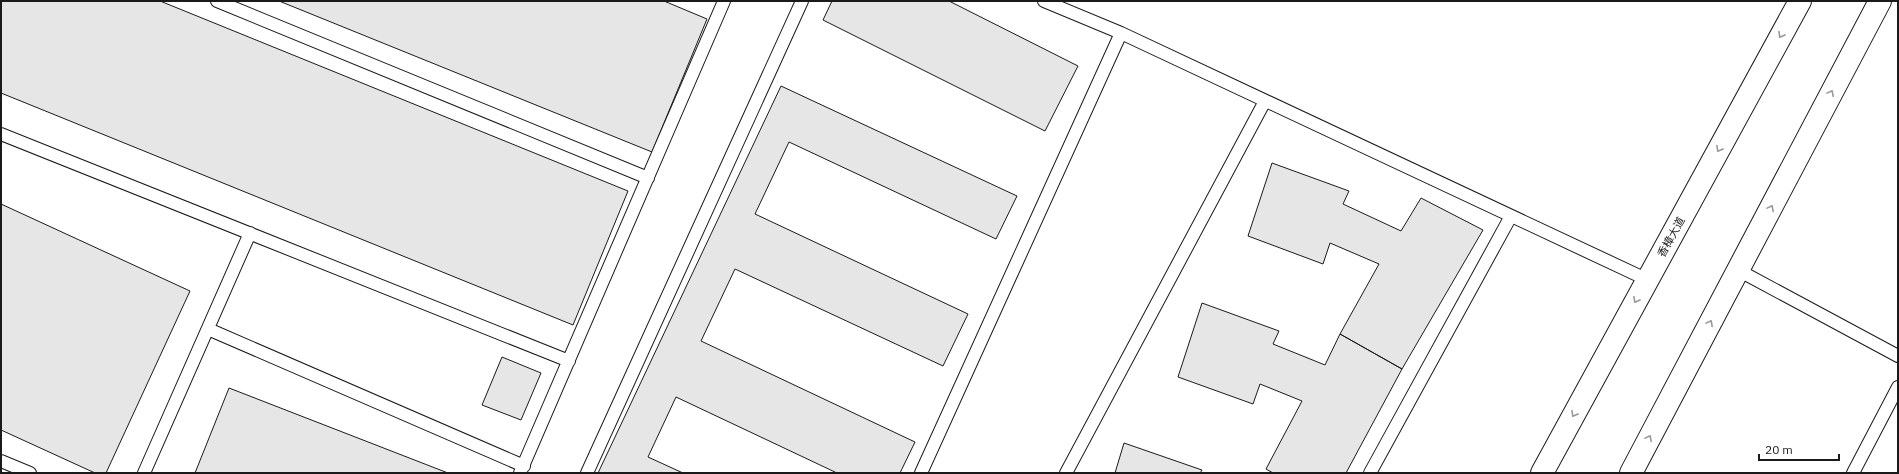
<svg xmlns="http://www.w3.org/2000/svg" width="1899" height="474" font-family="'IBM Plex Sans','Noto Sans SC',sans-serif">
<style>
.building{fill:#e6e6e6;stroke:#1a1a1a}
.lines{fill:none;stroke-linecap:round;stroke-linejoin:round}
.service-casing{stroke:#1a1a1a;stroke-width:14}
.secondary-casing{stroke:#1a1a1a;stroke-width:24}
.service{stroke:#fff;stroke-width:12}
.secondary{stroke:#fff;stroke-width:22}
.oneway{stroke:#989898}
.labels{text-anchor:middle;stroke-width:3;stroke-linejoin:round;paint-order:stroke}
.street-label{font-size:11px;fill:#1a1a1a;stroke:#fff}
</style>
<rect width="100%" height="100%" fill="#fff"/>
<!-- building -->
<path class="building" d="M1 1H160L628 191 573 325 1 93Z
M279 1H664L707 19 652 152Z
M832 1H949L1078 66 1045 131 823 20Z
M781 86 1017 196 996 239 789 142 755 214 968 314 943 366 735 269 701 341 915 442 900 473H837L676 397 648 457 683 473H598Z
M1272 163 1349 191 1343 204 1401 231 1421 198 1483 230 1402 369 1340 334 1379 264 1330 243 1323 264 1248 236Z
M1 204 190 291 106 473H95L1 430Z
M1202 303 1279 331 1273 344 1325 365 1340 334 1402 369 1346 473H1273L1266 469 1302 401 1260 384 1253 404 1178 377Z
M502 357 541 373 521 420 482 405Z
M229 388 448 473H195Z
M1124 443 1202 470 1200 473H1115Z"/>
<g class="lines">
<defs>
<path id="service" d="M217 1 648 178
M1044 1 1121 33 1648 280
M1 134 569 361
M1738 270 1898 356
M208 329 524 466
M1 461 30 473
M144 473 250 233
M520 473 724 1
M587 473 802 1
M921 473 1121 33
M1066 473 1265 101
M1370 473 1511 216
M1853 473 1898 387"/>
<path id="secondary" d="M1542 473 1800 1
M1631 473 1880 1"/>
</defs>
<!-- service casing -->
<use href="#service" class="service-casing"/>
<!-- secondary casing -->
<use href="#secondary" class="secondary-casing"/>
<!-- service -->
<use href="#service" class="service"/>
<!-- secondary -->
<use href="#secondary" class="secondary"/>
</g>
<!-- one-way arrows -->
<defs><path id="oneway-chevron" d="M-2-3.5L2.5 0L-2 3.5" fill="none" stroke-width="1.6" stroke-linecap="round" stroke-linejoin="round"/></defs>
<g class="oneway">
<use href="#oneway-chevron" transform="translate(1781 35) rotate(119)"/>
<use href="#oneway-chevron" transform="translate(1831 93) rotate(-62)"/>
<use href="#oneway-chevron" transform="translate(1719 149) rotate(119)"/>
<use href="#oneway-chevron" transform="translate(1771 208) rotate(-62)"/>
<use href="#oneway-chevron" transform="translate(1636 300) rotate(119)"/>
<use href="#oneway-chevron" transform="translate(1710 323) rotate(-62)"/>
<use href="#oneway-chevron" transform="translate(1574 414) rotate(119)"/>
<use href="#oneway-chevron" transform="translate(1649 438) rotate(-62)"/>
</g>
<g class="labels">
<!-- street labels -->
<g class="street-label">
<text transform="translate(1671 237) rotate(-61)" y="4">香樟大道</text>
</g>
</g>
<!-- border -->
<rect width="1899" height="474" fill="none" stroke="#1a1a1a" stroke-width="4"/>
<!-- scale -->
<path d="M1759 454v6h80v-6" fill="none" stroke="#1a1a1a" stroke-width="2"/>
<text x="1765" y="454" font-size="12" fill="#1a1a1a" stroke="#ffffff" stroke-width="3" paint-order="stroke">20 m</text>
</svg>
